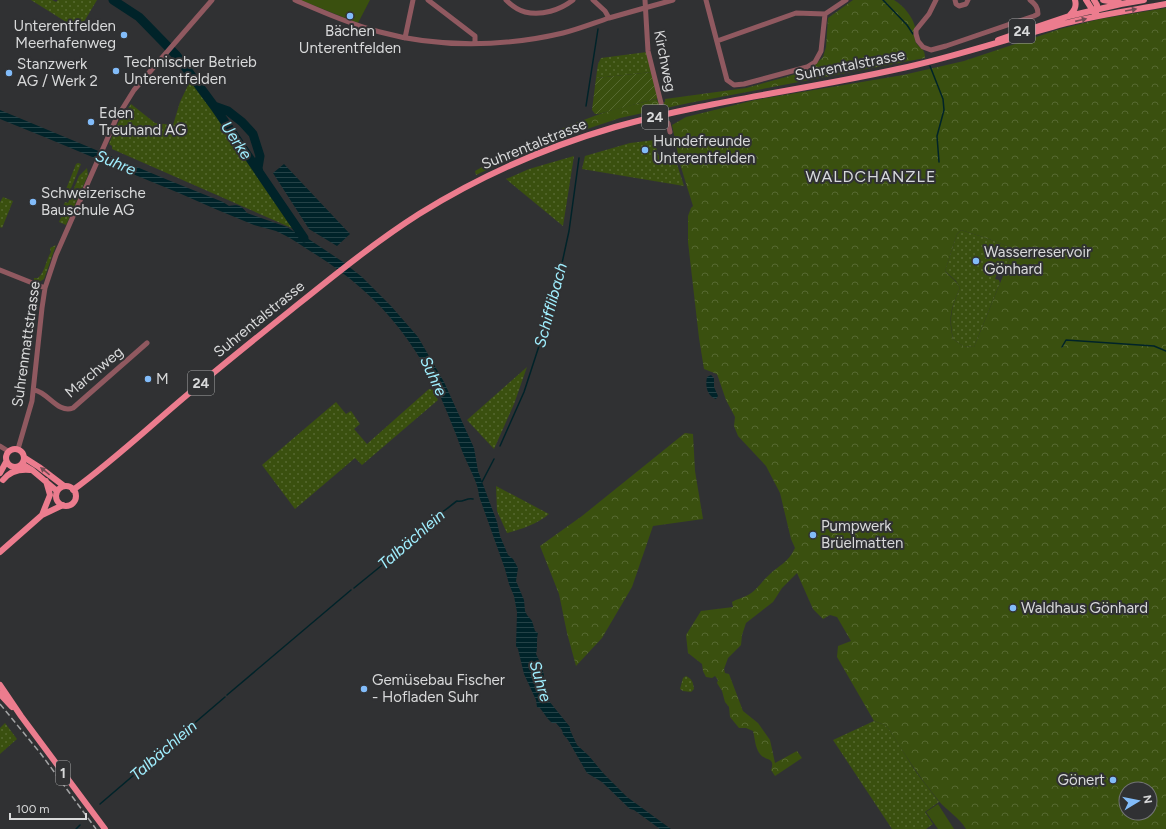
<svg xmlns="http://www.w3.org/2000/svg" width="1166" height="829" font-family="Figtree,sans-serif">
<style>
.grass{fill:url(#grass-dots)}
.forest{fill:url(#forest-crowns);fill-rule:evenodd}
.garden{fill:url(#garden-furrows)}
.pitch{fill:#3a500f}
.water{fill:url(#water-rules);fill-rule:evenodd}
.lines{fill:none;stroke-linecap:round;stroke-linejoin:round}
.stream{stroke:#002329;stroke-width:1.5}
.river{stroke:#002329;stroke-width:9}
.minor-tunnel{stroke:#494a4c;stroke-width:5;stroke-dasharray:5 2.5;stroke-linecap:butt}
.minor{stroke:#905960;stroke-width:5}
.major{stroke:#ec7c8e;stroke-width:6}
.rail{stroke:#a3a4a5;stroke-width:1.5;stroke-dasharray:6 3;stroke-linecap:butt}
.oneway{fill:#724b53}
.poi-dot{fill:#82bcfa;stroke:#303133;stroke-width:1.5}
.labels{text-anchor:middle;stroke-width:4;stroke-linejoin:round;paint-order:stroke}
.shield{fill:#303133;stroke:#a6a7a8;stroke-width:1}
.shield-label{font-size:14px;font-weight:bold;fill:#d8d9da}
.poi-label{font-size:15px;fill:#d8d9da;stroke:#303133;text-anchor:start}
.street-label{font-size:15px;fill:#d8d9da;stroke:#303133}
.water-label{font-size:16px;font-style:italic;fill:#a0efff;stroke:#303133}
.neighbourhood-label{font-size:16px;letter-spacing:1px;fill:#d6d8db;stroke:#303133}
</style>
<defs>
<pattern id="grass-dots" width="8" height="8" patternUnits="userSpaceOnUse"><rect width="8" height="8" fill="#3a500f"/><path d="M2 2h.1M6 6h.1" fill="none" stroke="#566931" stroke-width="1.8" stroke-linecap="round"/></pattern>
<pattern id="forest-crowns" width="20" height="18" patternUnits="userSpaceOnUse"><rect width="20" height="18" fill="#3a500f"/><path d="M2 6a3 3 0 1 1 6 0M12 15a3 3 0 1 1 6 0" fill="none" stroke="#566931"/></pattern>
<pattern id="garden-furrows" width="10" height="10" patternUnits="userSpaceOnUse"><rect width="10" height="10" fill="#3a500f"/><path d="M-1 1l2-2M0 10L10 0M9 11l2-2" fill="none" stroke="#566931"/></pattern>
<pattern id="water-rules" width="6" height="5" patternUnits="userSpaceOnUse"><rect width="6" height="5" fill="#002329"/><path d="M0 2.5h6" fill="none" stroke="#244247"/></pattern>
</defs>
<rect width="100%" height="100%" fill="#303133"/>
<!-- grass -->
<path class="grass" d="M31 0H52L56 2 58 0H97L79 30Z
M647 52 652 72 596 78 598 64 601 58Z
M191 79 294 229 112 149V146L109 144 118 123 131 104 155 123 173 125 180 102Z
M655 140C657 154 660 167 677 164L684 186 582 169 585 156 630 143Z
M574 156 563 226 506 179 529 169Z
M78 163 81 164 67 198 63 197 76 164Z
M87 168 88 175 66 225 59 222 62 215 60 214 65 202 68 203 79 176Z
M3 197 13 201 2 228 0 227V202Z
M961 230 989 239 1014 249 1006 268 1003 270 999 269 995 279 999 280 1000 283 974 347 963 346 953 339C949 317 951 308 960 288L956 281 945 271 957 234Z
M56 245 44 279 39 282 34 281V278H38C45 272 46 260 51 252L50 248Z
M527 367 514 404 494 449 467 420Z
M429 389 433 390 438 400 362 465 355 458 295 509 262 465 336 402 346 414 351 411 360 424 354 429 367 444Z
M496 486 549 514C537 524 522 529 507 533L497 511Z
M686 676C692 679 693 682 694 689L691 692 683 691 680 689 683 678Z
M874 721 885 725 889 729 916 772 939 802 925 812 933 824 926 829H892L833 740Z
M5 723 17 739 0 754V728Z"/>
<!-- forest -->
<path class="forest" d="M853 0H894C903 5 913 17 915 27 916 32 914 39 916 43 921 50 925 48 925 58L689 103 620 118 551 141 522 153 476 175 475 171C514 149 555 130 597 115 616 108 637 104 656 99L660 104 665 102V99L746 88 786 77 811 69 823 57 826 47 828 18Z
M1166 8V829H966C959 817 947 811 938 800 920 778 904 754 889 729L885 725 874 721 837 657 838 646 851 641 837 617 830 615 823 619 813 609 797 573 782 588 773 602 746 623 742 635 741 645 728 658 724 669 725 673 729 674 743 711 758 723 770 740 775 763 797 751 802 758 775 776 771 770C776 757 765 761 760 754 755 748 755 738 753 731L746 728H739L730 717 729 707 725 702 722 691 717 683 718 680 715 676 712 678 706 677 703 671 702 664 688 653 686 635 701 611 733 607 732 602C737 599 742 598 746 596 757 591 761 582 769 575 779 565 788 563 795 548L791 539 780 493 766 466 738 436 734 426 735 417 726 400 717 374 704 369 699 338 688 242V216L691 208 693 206 680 164 672 125 686 117 755 100 903 75 964 61 1060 29 1100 19ZM961 230 989 239 1014 249 974 347 963 346 953 339C948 317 951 308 960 288 956 280 950 277 945 271L957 234ZM1126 789H1150V813H1126Z
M685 433 693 434 695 471 703 519 653 526 632 587 602 638 576 666 567 633 559 594 540 546 582 516Z"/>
<!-- garden -->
<path class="garden" d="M652 72 659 98 598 114H595L592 110 596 78Z"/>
<!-- pitch -->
<path class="pitch" d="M300 0H370L358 23Z
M938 804 954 829H938L926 812Z"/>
<!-- water -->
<path class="water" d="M0 110 168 180 223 202 229 206C238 204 242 206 247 213L287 227 304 238H307L343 262 362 277 391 306 418 337 444 382 474 448 478 471 497 522 500 536 508 555 513 559 518 568 516 581 524 600 525 611 527 615 532 621 535 631 538 633C536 640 538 647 536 654L542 666 549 701 570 727V730L577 745 589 756 604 774 627 797 671 829H660L634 810 630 809 602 782 587 773 568 740 563 734 562 730 556 723H552L548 719 540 708 537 707 536 700 524 674 518 649 516 646 517 612 514 596 509 584 505 569 479 496C478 483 471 472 466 460 461 450 458 438 453 427 425 352 384 297 315 254 302 246 290 237 276 231 269 229 261 227 254 225 229 215 204 204 179 193 120 169 60 143 0 119ZM534 663C539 670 543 682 541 691L538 690 531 675 532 669 531 665Z
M284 164 350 234 337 246 309 229 273 173Z
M711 375 714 378V387L718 396 716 399C707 396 705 386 707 377Z"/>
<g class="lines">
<!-- stream -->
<path class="stream" d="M883 0 907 25 913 34
M930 66 943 99 944 110 937 136 939 162
M586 106 598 29
M1062 347 1066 340 1154 346 1166 351
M500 446 524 392 554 300 569 231 579 158
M482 482 494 459
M354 588 381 566 408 542 411 540 412 538C416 536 437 518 440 513 444 512 452 504 457 501 463 503 467 497 473 499
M227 695 351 590
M100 804 225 697
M76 829 80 825"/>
<!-- river -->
<path class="river" d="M113 0 139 17 177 56 214 106 304 238
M214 106 228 111 242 122 253 134 260 156 258 168 259 172"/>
<!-- minor-tunnel -->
<path class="minor-tunnel" d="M661 103 668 123"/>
<!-- minor -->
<path class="minor" d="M295 0C323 12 350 24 380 32 438 48 504 47 563 33 579 29 594 23 609 18 630 12 652 6 673 0
M428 0 475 36V43
M506 0C511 5 517 10 525 12 542 16 560 10 573 0
M593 0 605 11 609 18
M645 0 648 51 661 103
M706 0 727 80 734 85 744 84 807 67 815 62 821 51 825 14
M936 0 929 14 916 30V34L918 41 923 47 931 50 946 46 1034 16 1038 14C1038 7 1035 4 1030 0
M955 0 956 4 959 6 966 4 968 0
M405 38 413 0
M717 41 796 13 825 14 846 0
M668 123 670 132
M0 270 45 288
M34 390C48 392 58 414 73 408L147 343
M0 446 8 451
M18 449 32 401 42 308 45 288 56 255 116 119 134 90 212 0"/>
<!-- major -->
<path class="major" d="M1086 0 1095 14
M1094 0 1097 5 1096 14
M1103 0 1120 3
M1069 16C1074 11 1077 7 1075 0
M998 40 1069 16 1121 4 1144 0
M6 458a9 9 0 1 1 18 0a9 9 0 1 1-18 0Z
M25 458 39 467 64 486
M22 464 32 470 57 491
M0 473 6 462
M3 480C10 471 19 469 30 470
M56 496a10 10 0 1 1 20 0a10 10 0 1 1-20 0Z
M73 490C113 461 149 427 187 395 221 366 256 338 291 310 332 277 375 242 419 214 480 176 546 147 615 127 708 101 804 90 898 69 950 58 1000 41 1052 27 1089 16 1128 11 1166 4
M42 515 50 495 46 481
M0 552 42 515 63 505
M0 685 21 716 105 829
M0 694 12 707"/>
<!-- rail -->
<path class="rail" d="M0 704 41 754 96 829"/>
</g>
<!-- one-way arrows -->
<defs><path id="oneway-solid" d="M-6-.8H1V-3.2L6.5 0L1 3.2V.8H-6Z"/></defs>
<g class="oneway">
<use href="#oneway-solid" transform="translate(1131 10) rotate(-10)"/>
<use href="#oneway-solid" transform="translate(1081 20) rotate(-13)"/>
<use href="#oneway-solid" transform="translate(45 471) rotate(-141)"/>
</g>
<!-- markers -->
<g class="poi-dot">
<circle cx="350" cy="16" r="4"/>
<circle cx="124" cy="35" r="4"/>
<circle cx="116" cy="71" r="4"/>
<circle cx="9" cy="73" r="4"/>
<circle cx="91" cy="122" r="4"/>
<circle cx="645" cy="150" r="4"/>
<circle cx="33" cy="202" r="4"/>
<circle cx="976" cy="261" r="4"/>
<circle cx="148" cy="379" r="4"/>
<circle cx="813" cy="535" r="4"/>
<circle cx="1013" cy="608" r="4"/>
<circle cx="364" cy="689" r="4"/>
<circle cx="1113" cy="780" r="4"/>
</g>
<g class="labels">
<!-- shield labels -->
<g class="shield">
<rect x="1009" y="19" width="26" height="24" rx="3"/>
<rect x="642" y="105" width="26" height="24" rx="3"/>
<rect x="188" y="371" width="26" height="24" rx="3"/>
<rect x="56" y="761" width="14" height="24" rx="3"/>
</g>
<g class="shield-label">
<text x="1022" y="36">24</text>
<text x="655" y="122">24</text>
<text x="201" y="388">24</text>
<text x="63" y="778">1</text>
</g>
<!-- poi labels -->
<g class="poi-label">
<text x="116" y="31" text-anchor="end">Unterentfelden<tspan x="116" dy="17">Meerhafenweg</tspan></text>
<text x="350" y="36" text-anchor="middle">Bächen<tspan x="350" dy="17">Unterentfelden</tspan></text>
<text x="124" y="67">Technischer Betrieb<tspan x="124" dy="17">Unterentfelden</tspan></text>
<text x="17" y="69">Stanzwerk<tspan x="17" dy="17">AG / Werk 2</tspan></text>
<text x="99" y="118">Eden<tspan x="99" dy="17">Treuhand AG</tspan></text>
<text x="653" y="146">Hundefreunde<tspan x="653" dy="17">Unterentfelden</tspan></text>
<text x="41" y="198">Schweizerische<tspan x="41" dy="17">Bauschule AG</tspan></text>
<text x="984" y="257">Wasserreservoir<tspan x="984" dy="17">Gönhard</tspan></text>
<text x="156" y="384">M</text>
<text x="821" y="531">Pumpwerk<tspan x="821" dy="17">Brüelmatten</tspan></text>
<text x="1021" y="613">Waldhaus Gönhard</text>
<text x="372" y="685">Gemüsebau Fischer<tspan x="372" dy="17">- Hofladen Suhr</tspan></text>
<text x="1105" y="785" text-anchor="end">Gönert</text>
</g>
<!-- street labels -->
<g class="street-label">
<text transform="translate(665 61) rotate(79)" y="5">Kirchweg</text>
<text transform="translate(850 65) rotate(-11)" y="5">Suhrentalstrasse</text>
<text transform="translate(534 144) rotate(-22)" y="5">Suhrentalstrasse</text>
<text transform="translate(259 319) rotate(-39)" y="5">Suhrentalstrasse</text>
<text transform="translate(26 344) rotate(-82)" y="5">Suhrenmattstrasse</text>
<text transform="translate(94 372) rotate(-40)" y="5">Marchweg</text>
</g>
<!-- water labels -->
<g class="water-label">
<text transform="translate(237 140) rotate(56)" y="6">Uerke</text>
<text transform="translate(116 162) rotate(22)" y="6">Suhre</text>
<text transform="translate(550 305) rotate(-75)" y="6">Schifflibach</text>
<text transform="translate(434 376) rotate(65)" y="6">Suhre</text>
<text transform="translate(411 539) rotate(-41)" y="6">Talbächlein</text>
<text transform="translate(541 681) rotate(73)" y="6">Suhre</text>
<text transform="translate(163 750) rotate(-41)" y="6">Talbächlein</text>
</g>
<!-- neighbourhood labels -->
<g class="neighbourhood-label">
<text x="871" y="182">WALDCHANZLE</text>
</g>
</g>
<!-- north arrow -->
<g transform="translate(1138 801) rotate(80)"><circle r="19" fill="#303133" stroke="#737476"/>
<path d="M0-3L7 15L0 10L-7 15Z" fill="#82bcfa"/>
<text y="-6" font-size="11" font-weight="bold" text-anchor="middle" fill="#d8d9da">N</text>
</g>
<!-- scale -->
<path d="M10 813v6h76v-6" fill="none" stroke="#d8d9da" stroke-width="2"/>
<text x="16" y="813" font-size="12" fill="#d8d9da" stroke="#303133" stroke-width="3" paint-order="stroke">100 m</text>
</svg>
